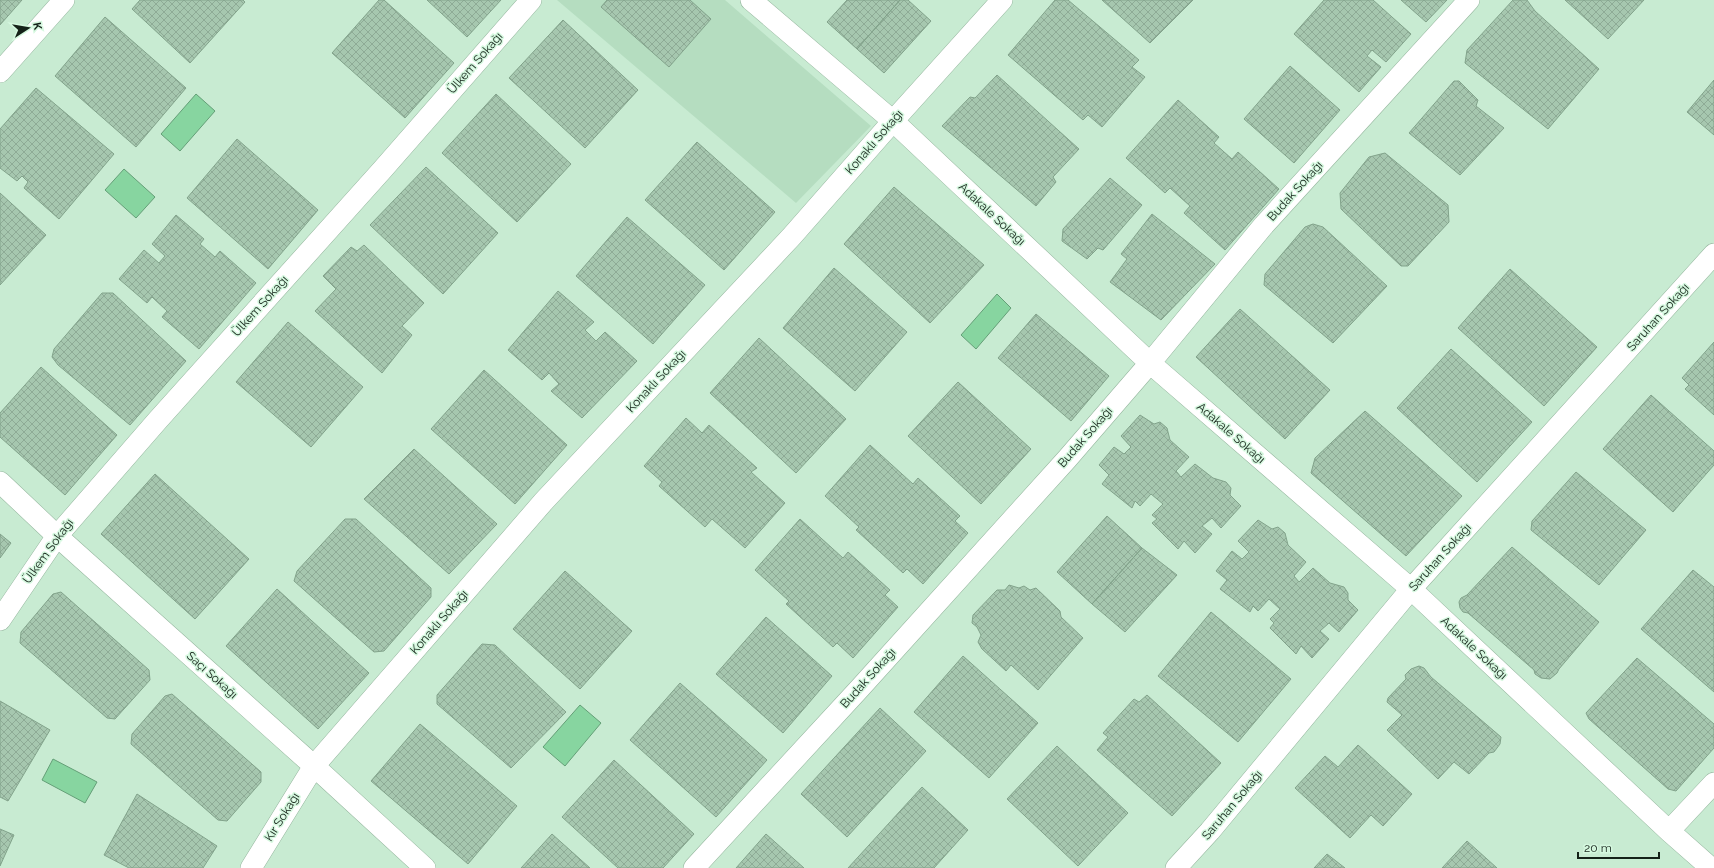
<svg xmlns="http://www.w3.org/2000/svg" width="1714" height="868" font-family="Raleway,sans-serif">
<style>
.built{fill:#b5ddc0}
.water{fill:#87d5a0;stroke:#649f77}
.building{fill:url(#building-cross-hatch);stroke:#82a38b}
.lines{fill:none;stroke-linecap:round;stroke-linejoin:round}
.street-casing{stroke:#95b69e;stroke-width:22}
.street{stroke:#fff;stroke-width:21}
.labels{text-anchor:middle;stroke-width:3;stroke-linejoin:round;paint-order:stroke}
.street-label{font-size:12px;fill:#142118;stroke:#d5f8df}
</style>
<defs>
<pattern id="building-cross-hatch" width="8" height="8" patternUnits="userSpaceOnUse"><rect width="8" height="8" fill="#a6c7af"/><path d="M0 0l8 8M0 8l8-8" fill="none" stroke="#8eab96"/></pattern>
</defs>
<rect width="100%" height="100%" fill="#c8ebd2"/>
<!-- built -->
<path class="built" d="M557 0H725L871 126 796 203Z"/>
<!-- water -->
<path class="water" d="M196 94 215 111 180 151 161 134Z
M124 169 155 197 136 218 105 190Z
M997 294 1011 308 976 349 961 335Z
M580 705 601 723 565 766 543 747Z
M53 759 97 782 85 803 42 780Z"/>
<!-- building -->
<path class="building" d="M0 0H22L0 25Z
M140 0H243L245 2 190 63 132 9Z
M379 0H384L454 63 405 118 332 53Z
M427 0H501L467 37Z
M607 0H690L711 19 669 67 601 7Z
M847 0H900L857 49 827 22Z
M900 0H908L931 21 884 73 857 49Z
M1055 0H1068L1139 60 1132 67 1145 77 1102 127 1088 115 1083 120 1008 55Z
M1102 0H1193L1150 43Z
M1324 0H1373L1411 34 1386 62 1372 50 1367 56 1381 67 1359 92 1294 34Z
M1401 0H1447L1426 22Z
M1513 0H1527L1535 11 1599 69 1548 129 1465 63 1467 50Z
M1565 0H1644L1608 39Z
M105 17 186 88 136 147 55 76Z
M563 20 638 90 585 148 509 78Z
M1290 66 1340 110 1294 163 1244 119Z
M997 75 1079 149 1053 177 1056 182 1036 206 942 126 970 97 975 98Z
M1714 80V135L1687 112Z
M1454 81H1459L1478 100 1476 106 1504 128 1460 175 1409 133Z
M36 88 114 154 59 219 24 188 28 182 22 176 17 181 0 168V129Z
M496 94 571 164 517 222 442 153Z
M1178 100 1219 137 1214 143 1232 159 1238 152 1279 189 1225 250 1184 213 1190 206 1170 188 1165 193 1126 158Z
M237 139 318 210 268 269 187 198Z
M697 142 775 212 724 270 645 200Z
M1385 153 1448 205 1449 222 1408 266H1401L1341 209 1340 193 1369 157Z
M426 167 498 233 443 294 370 225Z
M1110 178 1142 205 1103 250 1098 248 1087 259 1062 241 1063 229Z
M894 187 984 265 930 323 844 244Z
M0 193 46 235 0 285Z
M1152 214 1215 264 1161 320 1110 282 1127 259 1121 254Z
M176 215 204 239 200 244 215 257 220 251 256 283 199 349 162 317 167 311 152 297 147 303 119 279 144 250 159 263 165 256 152 244Z
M627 217 705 285 653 344 576 276Z
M1313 224 1323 227 1387 286 1333 343 1264 285 1265 274 1305 227Z
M364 245 424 303 402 326 412 335 382 373 315 311 336 289 323 276 351 247 357 251Z
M834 268 907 332 855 391 783 328Z
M1510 269 1597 347 1544 406 1458 328Z
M558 291 594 322 585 330 596 341 605 332 637 361 582 418 551 391 559 384 549 373 542 380 508 350Z
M102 293H113L186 361 130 425 58 365 52 357 54 349Z
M1240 309 1330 390 1285 439 1196 357Z
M1036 314 1109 376 1071 421 998 358Z
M288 322 363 387 311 447 236 382Z
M759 338 846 419 796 473 710 393Z
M1714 342V415L1685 389 1689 385 1682 378Z
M1451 349 1532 422 1477 482 1397 408Z
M41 367 117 435 65 495 0 437V413Z
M484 370 567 445 515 504 431 429Z
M958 382 1031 449 981 504 908 436Z
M1651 395 1714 451V465L1673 512 1603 449Z
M1365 411 1462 496 1406 556 1311 473 1315 458Z
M1140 415 1154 424 1160 422 1167 428 1170 440 1189 457 1176 471 1181 477 1195 464 1213 478 1226 482 1231 488 1230 495 1241 506 1221 528 1212 518 1202 526 1212 534 1195 553 1184 541 1178 549 1152 523 1157 519 1152 515 1163 504 1151 494 1140 506 1135 501 1132 508 1102 484 1109 475 1099 465 1114 447 1124 454 1131 447 1121 436Z
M686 418 702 433 709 425 757 468 751 472 785 503 745 548 712 519 705 527 659 486 662 482 644 466Z
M870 445 913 484 918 478 960 516 955 521 968 533 923 584 907 569 903 573 856 530 859 527 825 496Z
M414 449 497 524 449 574 364 499Z
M1576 472 1646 530 1599 585 1531 530 1532 521Z
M155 474 249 559 195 619 101 534Z
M1107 516 1142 548 1092 604 1057 572Z
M345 519H356L431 588V597L384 651 374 652 294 581 297 571Z
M800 519 843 558 848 552 890 590 885 595 898 607 853 658 837 643 833 647 786 604 789 601 755 570Z
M1258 520 1272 529 1278 527 1285 533 1288 545 1306 562 1294 576 1299 582 1313 568 1330 583 1344 587 1348 593V600L1358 610 1339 632 1329 623 1320 631 1329 639 1312 658 1301 646 1296 654 1270 628 1274 623 1270 619 1280 609 1269 599 1258 611 1253 606 1250 612 1220 589 1227 580 1216 571 1232 551 1242 559 1249 552 1238 541Z
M0 534 11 543 0 558Z
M1512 547 1599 622 1559 669 1557 673 1550 679 1541 678 1535 674 1534 670 1468 613 1463 612 1460 608 1459 602 1461 598 1467 595Z
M1142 548 1177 575 1125 632 1092 604Z
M1693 570 1714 587V692L1641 629Z
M565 571 632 631 580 689 513 629Z
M1009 585 1019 588 1024 586 1030 590 1036 588 1060 611 1061 617 1083 638 1038 690 1011 665 1006 671 982 649 978 642 981 635 977 627 972 623 973 615 997 590H1005Z
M277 589 369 673 318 729 226 646Z
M61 592 149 670 150 680 115 719 107 718 20 643 21 632 53 594Z
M1211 612 1291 679 1238 742 1158 676Z
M766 617 832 676 783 733 716 674Z
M482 644 495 645 566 712 511 768 437 704V695Z
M963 656 1038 723 989 778 914 712Z
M1637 658 1714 724V748L1676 791 1668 789 1589 719 1586 713Z
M1419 666 1424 668 1431 677 1501 737 1500 744 1494 752 1489 753 1469 774 1454 762 1438 779 1387 730 1402 715 1387 702 1388 698 1406 679 1405 675 1411 669Z
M680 683 767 760 716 817 630 740Z
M172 694 261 772V782L227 821 218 820 131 744 132 734 165 696Z
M1147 695 1221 763 1172 816 1097 750 1108 737 1103 733 1134 699 1139 702Z
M0 701 50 730 8 801 0 797Z
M880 708 926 751 847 837 801 794Z
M420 724 517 806 468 864 371 781Z
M1358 745 1412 794 1383 826 1371 815 1350 838 1295 788 1325 756 1338 767Z
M1057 746 1128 813 1078 866 1007 799Z
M614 760 694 834 663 868H618L562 817Z
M922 787 968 830 934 868H848Z
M137 794 217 846 203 868H129L104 855Z
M0 829 14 835 0 866Z
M552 834 590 868H521Z
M766 834 804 868H736Z
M1467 841 1497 868H1442Z
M1327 854 1345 868H1314Z"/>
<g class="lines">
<defs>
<path id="street" d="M751 0 893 121 1150 363 1411 589 1669 831 1711 868
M0 72 64 0
M0 482 57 536 314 766 425 868
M0 620 57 536 157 421 383 169 531 0
M1669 831 1714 783
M251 868 314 766 544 501 792 236 893 121 1002 0
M694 868 860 688 1067 459 1150 363 1264 225 1469 0
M1176 868 1210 831 1411 589 1714 254"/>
</defs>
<!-- street casing -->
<use href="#street" class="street-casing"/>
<!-- street -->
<use href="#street" class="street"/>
</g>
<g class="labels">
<!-- street labels -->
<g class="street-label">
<text transform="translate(475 63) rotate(-49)" y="4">Ülkem Sokağı</text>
<text transform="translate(874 142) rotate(-49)" y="4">Konaklı Sokağı</text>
<text transform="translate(1295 191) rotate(-48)" y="4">Budak Sokağı</text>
<text transform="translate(992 214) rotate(43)" y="4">Adakale Sokağı</text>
<text transform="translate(260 306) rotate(-48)" y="4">Ülkem Sokağı</text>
<text transform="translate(1658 317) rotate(-48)" y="4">Saruhan Sokağı</text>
<text transform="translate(656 381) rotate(-47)" y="4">Konaklı Sokağı</text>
<text transform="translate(1231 433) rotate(41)" y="4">Adakale Sokağı</text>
<text transform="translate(1085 437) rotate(-49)" y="4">Budak Sokağı</text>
<text transform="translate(48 551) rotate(-54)" y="4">Ülkem Sokağı</text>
<text transform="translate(1440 557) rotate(-48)" y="4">Saruhan Sokağı</text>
<text transform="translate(439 622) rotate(-49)" y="4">Konaklı Sokağı</text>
<text transform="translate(1474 648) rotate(43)" y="4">Adakale Sokağı</text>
<text transform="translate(212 675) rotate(42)" y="4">Saçı Sokağı</text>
<text transform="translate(868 678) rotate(-48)" y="4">Budak Sokağı</text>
<text transform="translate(1232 805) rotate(-50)" y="4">Saruhan Sokağı</text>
<text transform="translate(282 817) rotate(-58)" y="4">Kır Sokağı</text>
</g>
</g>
<!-- north arrow -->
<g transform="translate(28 28) rotate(78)" stroke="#d5f8df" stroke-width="3" paint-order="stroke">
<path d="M0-3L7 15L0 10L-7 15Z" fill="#142118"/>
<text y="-6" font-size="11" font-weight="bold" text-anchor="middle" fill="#142118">K</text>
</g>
<!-- scale -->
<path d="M1578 852v6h81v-6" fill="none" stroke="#142118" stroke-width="2"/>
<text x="1584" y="852" font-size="12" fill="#142118" stroke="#d5f8df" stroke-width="3" paint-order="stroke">20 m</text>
</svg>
